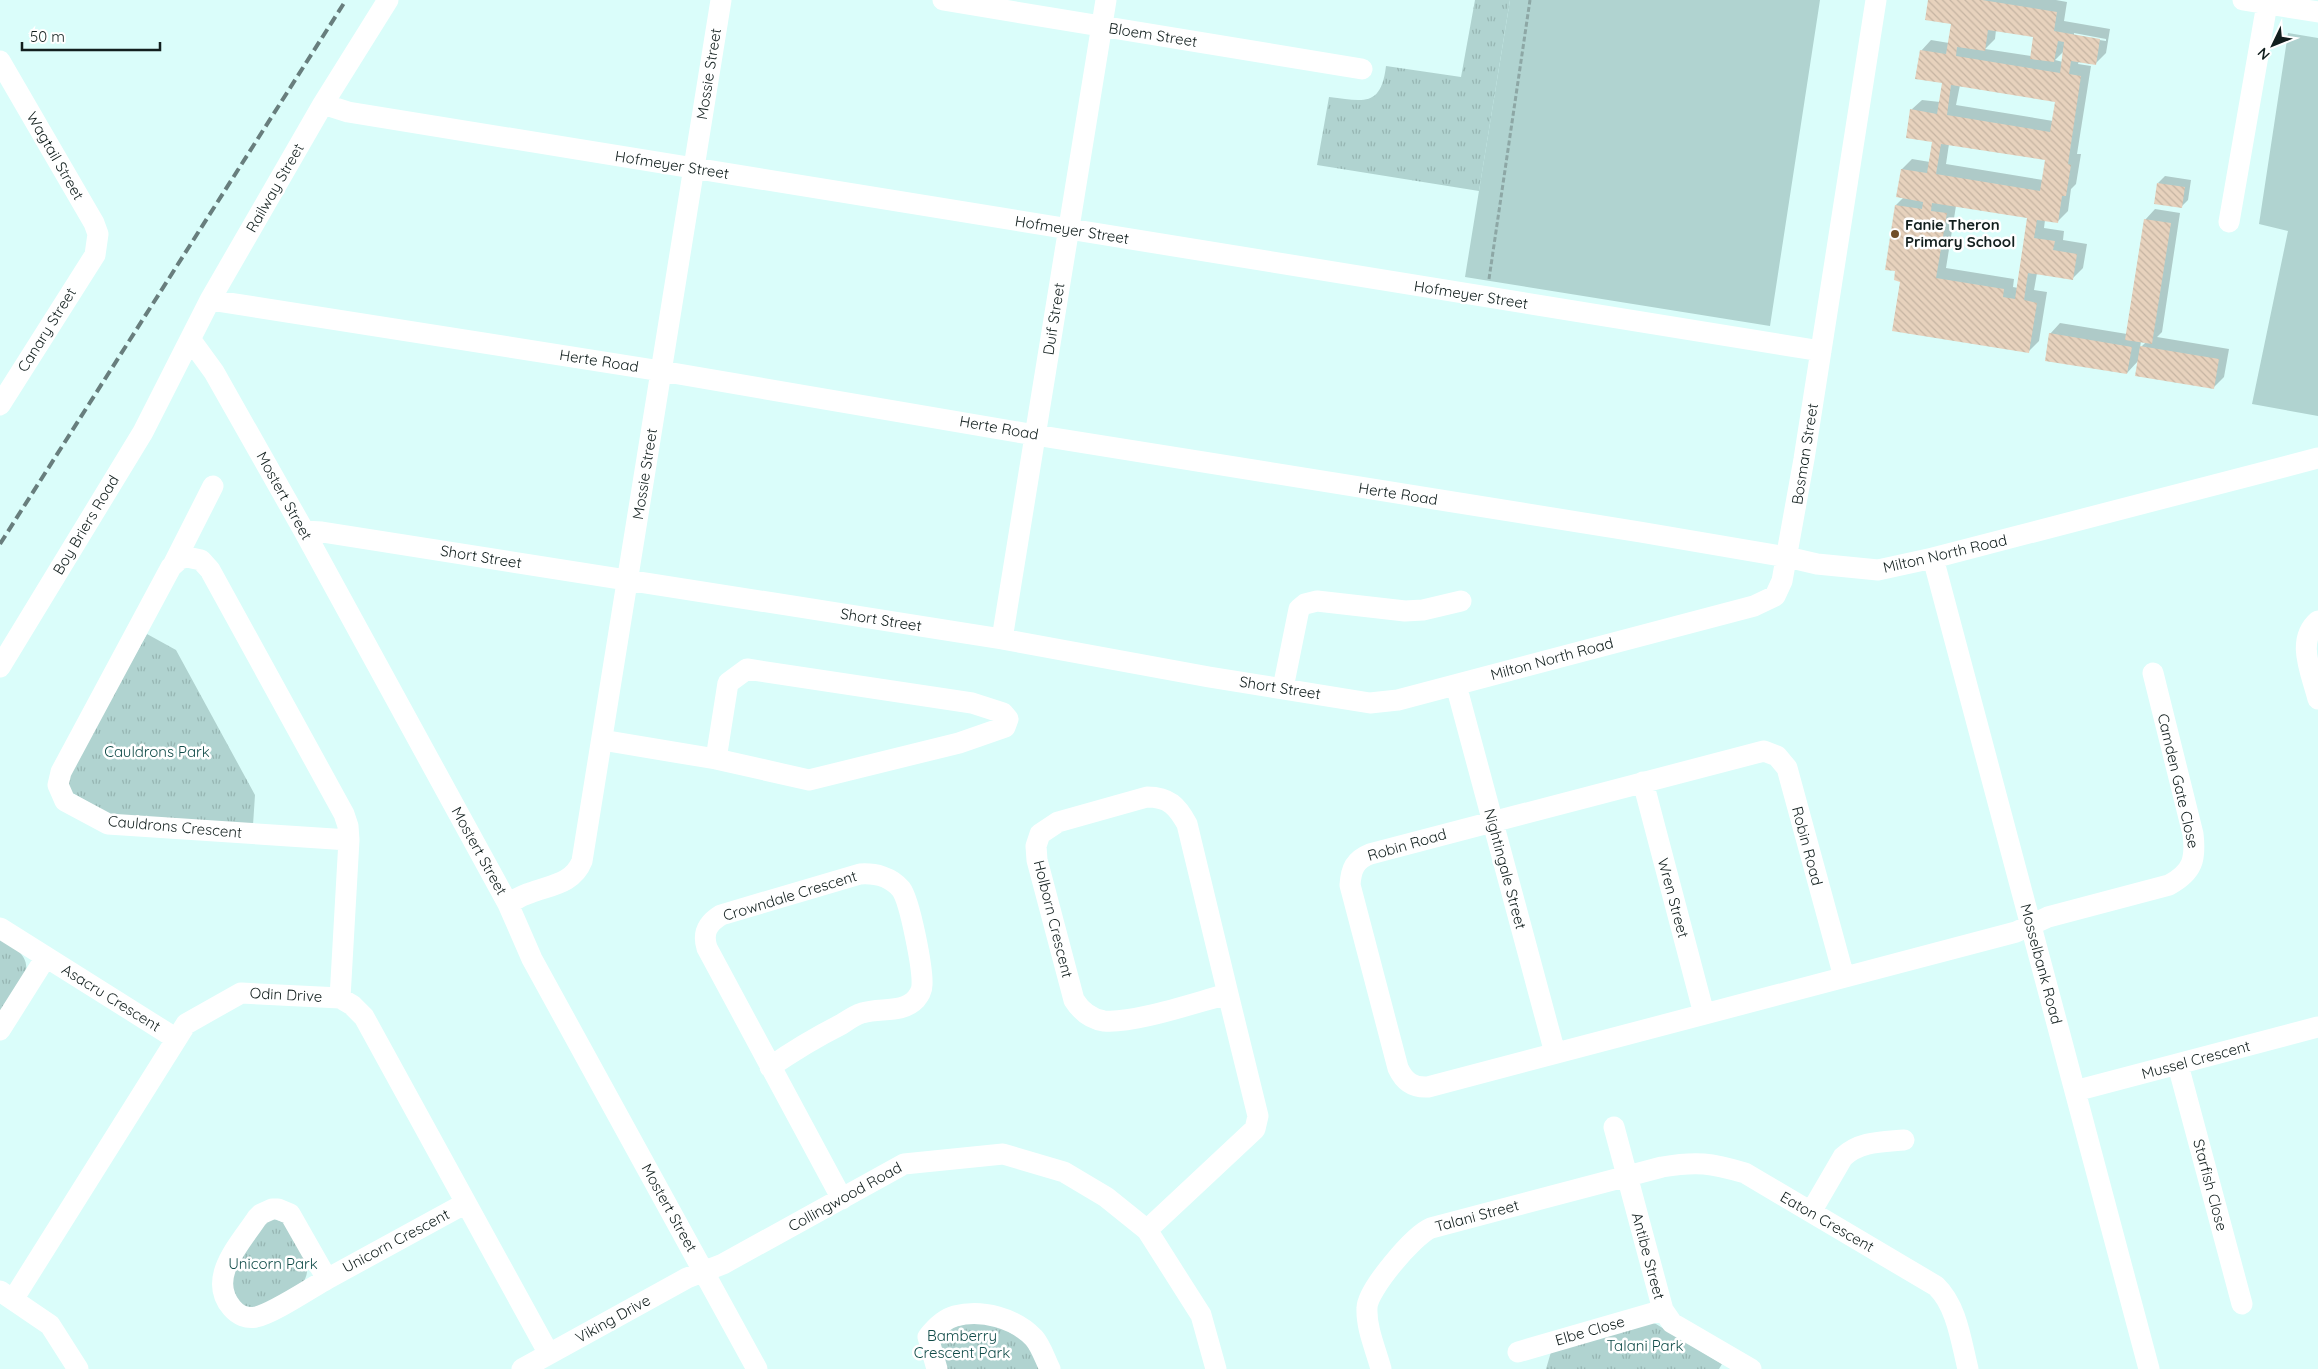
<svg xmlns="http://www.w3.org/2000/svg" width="2318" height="1369" font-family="Quicksand,sans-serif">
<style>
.grass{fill:url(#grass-tufts)}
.pitch{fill:#b0d3d0}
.shadow{fill:#0003;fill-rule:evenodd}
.building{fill:url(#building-back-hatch);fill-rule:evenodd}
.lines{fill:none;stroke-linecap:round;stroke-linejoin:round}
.path{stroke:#8da7a5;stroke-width:3;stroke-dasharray:5 2.5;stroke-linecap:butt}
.minor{stroke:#fff;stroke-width:21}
.rail{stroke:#687e7d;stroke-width:4;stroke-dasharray:10 5;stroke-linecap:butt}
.poi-dot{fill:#714e27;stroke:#fff;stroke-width:2}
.labels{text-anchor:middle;stroke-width:5;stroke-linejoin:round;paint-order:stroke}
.street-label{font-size:15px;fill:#121f1e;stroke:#fff}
.poi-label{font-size:15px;font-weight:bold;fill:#121f1e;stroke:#fff;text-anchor:start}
.park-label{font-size:15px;fill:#114c49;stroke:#fff}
</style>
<defs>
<pattern id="grass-tufts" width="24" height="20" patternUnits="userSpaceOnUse" patternTransform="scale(1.25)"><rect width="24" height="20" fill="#b0d3d0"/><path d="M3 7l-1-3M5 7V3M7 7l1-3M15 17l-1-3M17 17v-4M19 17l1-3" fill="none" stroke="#96b5b2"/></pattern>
<pattern id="building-back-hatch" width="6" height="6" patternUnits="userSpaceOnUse" patternTransform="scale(1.25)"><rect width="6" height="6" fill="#e7d2bd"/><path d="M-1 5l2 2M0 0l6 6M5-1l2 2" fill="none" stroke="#c5b4a2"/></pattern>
</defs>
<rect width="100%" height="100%" fill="#dafdfa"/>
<!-- grass -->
<path class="grass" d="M1475 0H1510L1479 191 1317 165 1329 97C1363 101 1381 108 1386 66L1461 77Z
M147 634 176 650 255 795 253 825 114 817 69 791 68 775Z
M0 938C13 947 29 954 26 972L0 1016Z
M274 1219 286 1223C295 1240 315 1262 304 1281L260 1308 240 1306 229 1279 262 1224Z
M985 1319 1024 1340 1042 1369H945L934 1340 938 1331Z
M1650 1322 1656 1324 1722 1364 1719 1369H1546L1551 1352Z"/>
<!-- pitch -->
<path class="pitch" d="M1510 0H1820L1770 326 1465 277Z
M2288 33 2318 38V416L2252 404 2288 231 2259 224Z"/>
<!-- shadow -->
<path class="shadow" d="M1930 0H2056L2067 2 2064 21 2110 29 2106 53 2095 64 2079 61 2078 64 2091 66 2077 154H2081L2076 184 2071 189 2068 211 2057 222 2045 220 2044 228 2064 231 2063 240 2087 244 2083 268 2072 279 2037 273 2034 290 2047 292 2039 341 2029 351 1901 280 1896 205 1904 197 1902 169 1912 159 1930 162 1934 141 1911 110 1922 100 1940 102 1943 82 1921 51 1931 40 1949 43 1952 23ZM1996 30 2034 36 2031 56 1985 49 1995 39ZM2074 33 2106 39V41L2074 36ZM2064 51 2063 62 2055 60ZM1960 85 2056 100 2053 121 1956 105ZM1949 144 2046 159 2043 180 1946 164ZM1956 206 2029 217 2018 288 2013 287 2014 279 1946 268Z
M2165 176 2191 180 2188 200 2181 207 2158 183Z
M2155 209 2180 213 2162 332 2157 337 2229 349 2224 377 2214 387 2139 360 2127 373 2050 334 2060 323 2127 334 2145 220ZM2141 341 2146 342 2140 348Z"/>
<!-- building -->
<path class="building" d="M1928 0H1982L2057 12 2054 31 2100 39 2096 65 2071 61 2069 74 2081 76 2068 164 2071 165 2066 196H2062L2058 223 2037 220 2034 238 2055 241 2053 250 2077 254 2073 280 2028 273 2024 300 2037 303 2029 353 1892 331 1900 282 1894 280 1895 271 1885 270 1895 205 1922 209 1923 202 1896 197 1901 169 1927 173 1932 142 1906 138 1910 109 1937 114 1942 83 1915 79 1920 50 1946 54 1951 24 1925 20ZM1988 30 2033 37 2030 59 2054 62 2058 41 2064 42 2060 73 1956 56 1957 47 1985 51ZM1951 85 2055 102 2050 132 1947 115ZM1941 144 2045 160 2040 191 1936 174ZM1932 203 2027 218 2015 299 2003 297 2004 289 1936 278 1947 213 1931 211Z
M2157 183 2185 187 2182 208 2154 204Z
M2144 219 2171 223 2152 344 2125 340Z
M2049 333 2132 347 2127 374 2045 361Z
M2140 346 2219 359 2214 389 2135 376Z"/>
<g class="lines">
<!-- path -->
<path class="path" d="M1489 279 1530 0"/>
<!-- minor -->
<path class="minor" d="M943 0 1362 69
M2243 0 2318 12
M0 61 94 223 98 234 95 255 0 405
M323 104 348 112 1821 351
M2229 222 2267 4
M210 300 661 371 1035 435 1640 532 1787 557 1817 564 1878 570 1933 558 2318 458
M190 339 214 372 304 531 508 904 532 959 757 1369
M304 531 322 532 1002 639 1209 677 1370 703 1398 700 1754 606 1775 596 1782 581 1804 459 1876 0
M187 557 201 560 210 570 344 814 348 826 349 840 108 824 65 801 58 785 61 772 171 567 180 559Z
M1933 558 2149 1369
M174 563 213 486
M2318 621C2295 641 2312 674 2318 699
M1002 639 1106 0
M0 667 143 432 210 300 323 104 388 0
M1456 685 1555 1053
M1283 688 1299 609 1305 604 1317 601 1405 611 1423 610 1461 601
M602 740 716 759 728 683 747 669 972 703 1003 713 1008 719 1005 727 959 743 809 780 716 759
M1643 782 1704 1014
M1147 797C1169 797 1177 806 1187 824L1228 994C1197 1002 1133 1024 1104 1021 1090 1019 1081 1011 1074 1000L1037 860 1036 846 1040 834 1058 822Z
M508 904C515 900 522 895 530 893 550 885 573 884 582 861L721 0
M0 928 175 1038
M1844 977 1787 768 1777 756 1764 751 1370 854C1355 860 1351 869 1350 885L1398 1068C1404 1081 1412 1088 1428 1087L2016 932 2048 917 2169 885C2193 872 2196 859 2193 834L2153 673
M340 998 349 840
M0 1030 46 957
M2178 1065 2242 1304
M770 1067C793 1051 816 1037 842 1024 848 1020 855 1015 862 1013 880 1007 902 1014 916 999 919 995 922 991 922 985 923 969 910 901 901 889 891 877 875 873 860 874L721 915C708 923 702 932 707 948L842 1199
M2075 1091 2318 1027
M1614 1127 1663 1310 1672 1323 1679 1327 1751 1369
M272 1209H278L290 1214 327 1279C311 1288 272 1314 256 1317 247 1319 238 1315 232 1308 206 1278 240 1244 257 1218L261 1214Z
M1811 1212 1843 1157C1860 1141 1882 1142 1904 1140
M1147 1230 1255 1129 1258 1116 1228 994
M327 1279 466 1203
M0 1291 50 1325 78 1369
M14 1298 186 1024 241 993 340 998 352 1005 364 1017 549 1354
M1518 1352 1663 1310
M522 1369 687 1278 723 1264 904 1164 1003 1154 1064 1172 1106 1197 1147 1230 1201 1315 1216 1369
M937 1369 928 1337C935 1328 944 1319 955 1316 982 1309 1015 1318 1034 1338 1041 1346 1045 1359 1050 1369
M1381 1369C1376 1350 1366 1328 1367 1308 1367 1290 1414 1235 1431 1228L1662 1167C1697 1161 1711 1163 1745 1173L1936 1286C1957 1306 1961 1341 1968 1369"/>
<!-- rail -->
<path class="rail" d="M0 544 346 0"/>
</g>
<!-- markers -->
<circle class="poi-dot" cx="1895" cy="234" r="5"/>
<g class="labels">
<!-- street labels -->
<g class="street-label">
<text transform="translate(1153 35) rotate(9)" y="5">Bloem Street</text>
<text transform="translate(709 74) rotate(-81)" y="5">Mossie Street</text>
<text transform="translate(55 156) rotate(60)" y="5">Wagtail Street</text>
<text transform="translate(672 165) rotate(9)" y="5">Hofmeyer Street</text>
<text transform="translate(275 188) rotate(-60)" y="5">Railway Street</text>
<text transform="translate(1072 230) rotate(9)" y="5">Hofmeyer Street</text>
<text transform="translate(1471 295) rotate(9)" y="5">Hofmeyer Street</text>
<text transform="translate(1054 319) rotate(-81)" y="5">Duif Street</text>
<text transform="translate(47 330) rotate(-58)" y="5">Canary Street</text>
<text transform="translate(599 361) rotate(9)" y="5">Herte Road</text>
<text transform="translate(999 428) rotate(10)" y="5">Herte Road</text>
<text transform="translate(1805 454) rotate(-81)" y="5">Bosman Street</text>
<text transform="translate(645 474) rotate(-81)" y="5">Mossie Street</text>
<text transform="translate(1398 494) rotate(9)" y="5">Herte Road</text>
<text transform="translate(284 496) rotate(61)" y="5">Mostert Street</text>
<text transform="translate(86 525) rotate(-59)" y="5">Boy Briers Road</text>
<text transform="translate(1945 554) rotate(-13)" y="5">Milton North Road</text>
<text transform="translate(481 557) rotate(9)" y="5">Short Street</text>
<text transform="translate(881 620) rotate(9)" y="5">Short Street</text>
<text transform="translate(1552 659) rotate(-15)" y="5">Milton North Road</text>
<text transform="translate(1280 688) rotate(9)" y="5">Short Street</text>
<text transform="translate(2178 781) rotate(77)" y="5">Camden Gate Close</text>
<text transform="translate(175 827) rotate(5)" y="5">Cauldrons Crescent</text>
<text transform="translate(1407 845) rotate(-16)" y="5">Robin Road</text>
<text transform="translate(1807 846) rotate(75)" y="5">Robin Road</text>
<text transform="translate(479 851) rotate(61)" y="5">Mostert Street</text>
<text transform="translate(1505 869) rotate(75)" y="5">Nightingale Street</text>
<text transform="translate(790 896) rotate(-17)" y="5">Crowndale Crescent</text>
<text transform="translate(1673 898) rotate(75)" y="5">Wren Street</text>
<text transform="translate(1053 919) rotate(76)" y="5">Holborn Crescent</text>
<text transform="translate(2041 964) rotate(75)" y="5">Mosselbank Road</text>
<text transform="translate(286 995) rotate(3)" y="5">Odin Drive</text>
<text transform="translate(111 998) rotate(32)" y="5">Asacru Crescent</text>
<text transform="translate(2196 1060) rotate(-15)" y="5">Mussel Crescent</text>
<text transform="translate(2210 1185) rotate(75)" y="5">Starfish Close</text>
<text transform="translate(845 1197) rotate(-29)" y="5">Collingwood Road</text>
<text transform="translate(669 1208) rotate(61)" y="5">Mostert Street</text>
<text transform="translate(1477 1216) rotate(-15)" y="5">Talani Street</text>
<text transform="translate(1827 1222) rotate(30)" y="5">Eaton Crescent</text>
<text transform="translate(396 1241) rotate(-28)" y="5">Unicorn Crescent</text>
<text transform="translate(1648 1256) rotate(75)" y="5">Antibe Street</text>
<text transform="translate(613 1319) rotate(-29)" y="5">Viking Drive</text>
<text transform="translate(1590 1331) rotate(-16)" y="5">Elbe Close</text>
</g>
<!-- poi labels -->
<g class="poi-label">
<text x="1905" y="230">Fanie Theron<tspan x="1905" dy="17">Primary School</tspan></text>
</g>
<!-- park labels -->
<g class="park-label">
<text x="157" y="757">Cauldrons Park</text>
<text x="273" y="1269">Unicorn Park</text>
<text x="962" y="1341">Bamberry<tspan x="962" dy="17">Crescent Park</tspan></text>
<text x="1645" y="1351">Talani Park</text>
</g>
</g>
<!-- north arrow -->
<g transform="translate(2273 45) rotate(227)" stroke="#ffffff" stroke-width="4" paint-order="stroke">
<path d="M0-4L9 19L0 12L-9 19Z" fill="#121f1e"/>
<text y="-8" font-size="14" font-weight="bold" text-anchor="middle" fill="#121f1e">N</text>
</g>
<!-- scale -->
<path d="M22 42v8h138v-8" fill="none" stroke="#121f1e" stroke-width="2.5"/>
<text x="30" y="42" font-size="15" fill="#121f1e" stroke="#ffffff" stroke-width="4" paint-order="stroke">50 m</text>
</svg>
